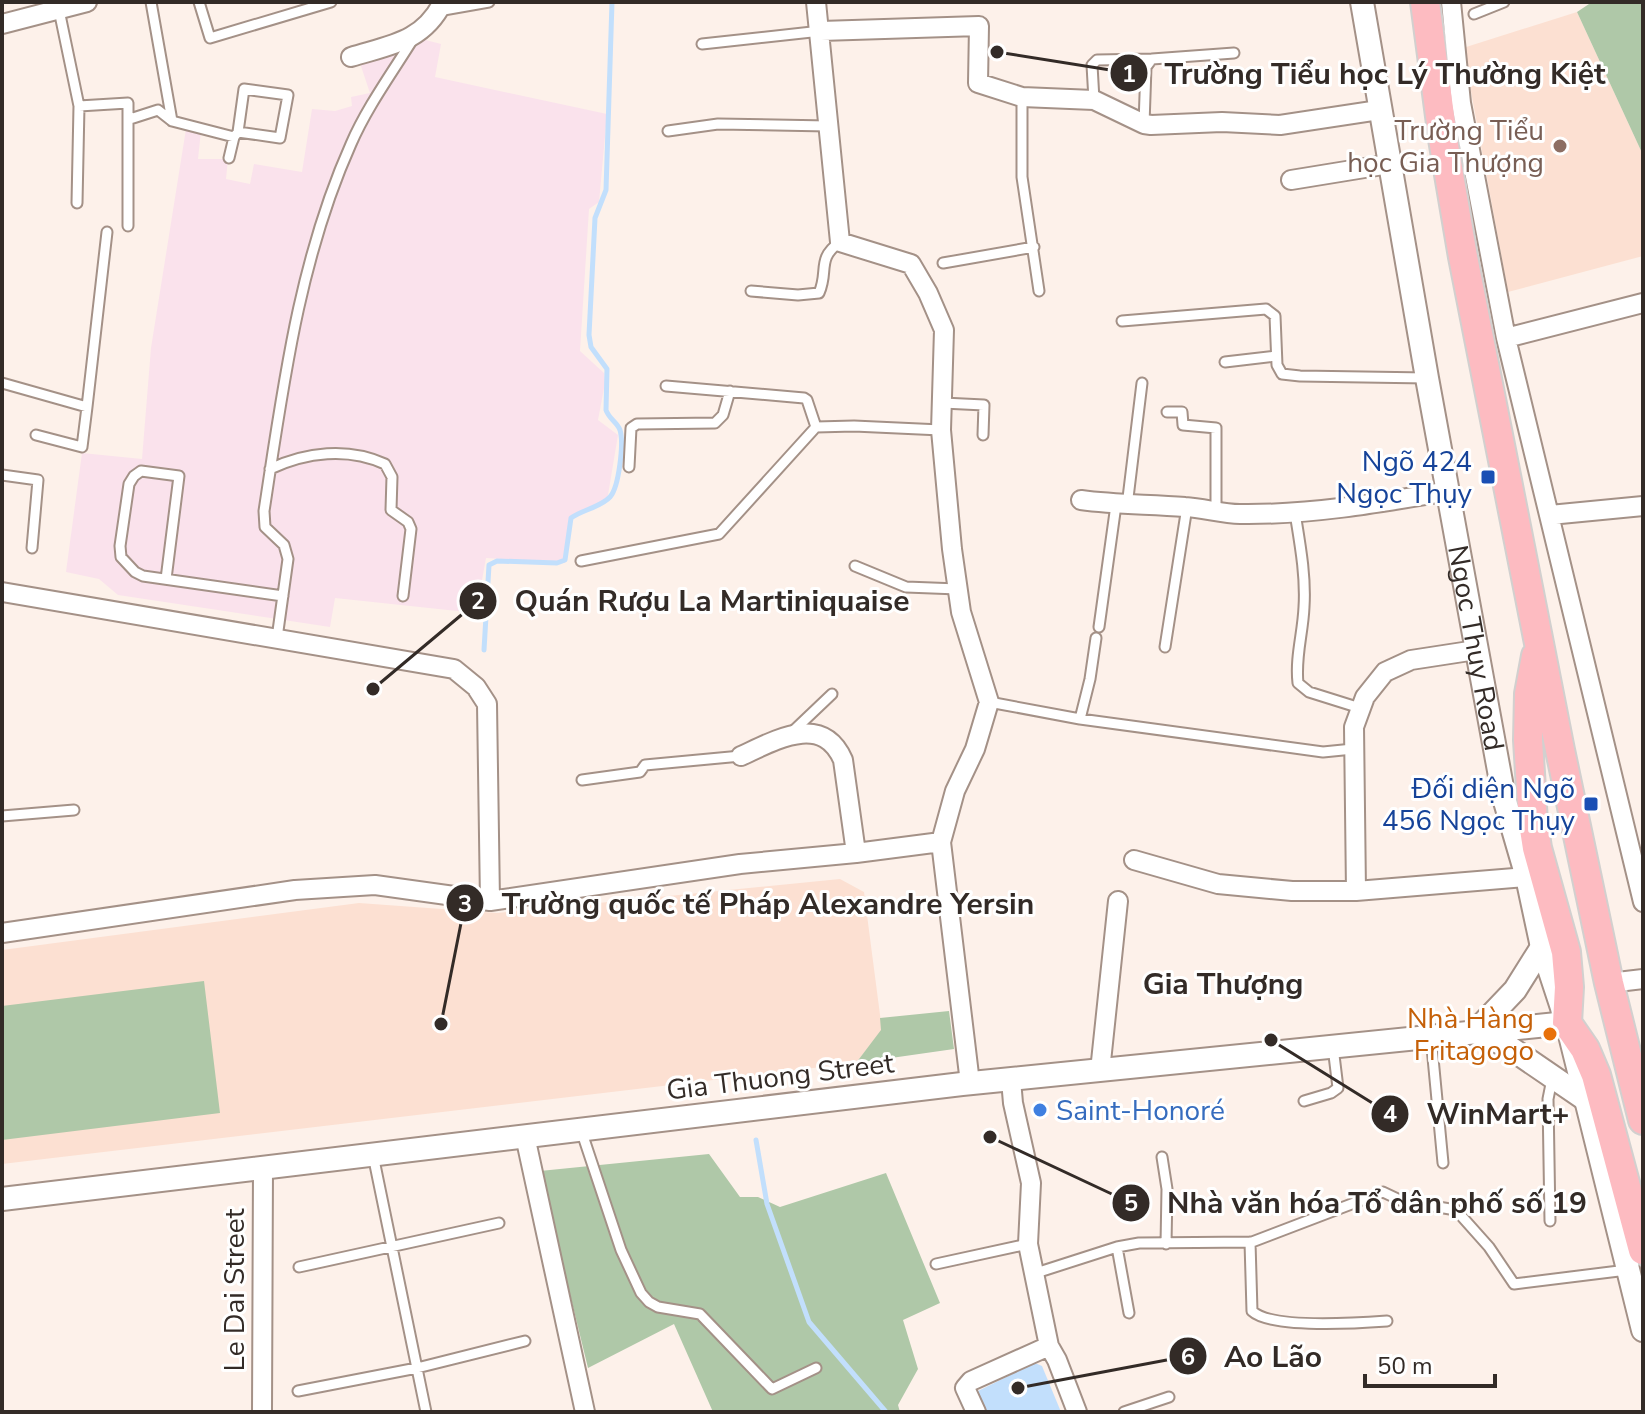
<svg xmlns="http://www.w3.org/2000/svg" width="1645" height="1414" font-family="'Nunito Sans',sans-serif">
<style>
.commercial{fill:#fae2ec}
.built{fill:#fce0d2}
.green{fill:#afc8a8}
.water{fill:#c2dffc}
.lines{fill:none;stroke-linecap:round;stroke-linejoin:round}
.stream{stroke:#c2dffc;stroke-width:5}
.service-casing{stroke:#a49187;stroke-width:13}
.minor-casing{stroke:#a49187;stroke-width:22}
.tertiary-casing{stroke:#a49187;stroke-width:26}
.primary-casing{stroke:#d2d0cf;stroke-width:32}
.service{stroke:#fff;stroke-width:9}
.minor{stroke:#fff;stroke-width:18}
.tertiary{stroke:#fff;stroke-width:22}
.primary{stroke:#fdbbc1;stroke-width:28}
.education-dot{fill:#8d6e63;stroke:#fff;stroke-width:3}
.transit-dot{fill:#1a4fb4;stroke:#fff;stroke-width:3}
.food-dot{fill:#e8710a;stroke:#fff;stroke-width:3}
.shop-dot{fill:#3f7fe0;stroke:#fff;stroke-width:3}
.labels{text-anchor:middle;stroke-width:6;stroke-linejoin:round;paint-order:stroke}
.education-label{font-size:28px;fill:#785e54;stroke:#fff;text-anchor:end}
.transit-label{font-size:28px;fill:#164399;stroke:#fff;text-anchor:end}
.street-label{font-size:28px;fill:#332b27;stroke:#fff}
.food-label{font-size:28px;fill:#c56008;stroke:#fff;text-anchor:end}
.shop-label{font-size:28px;fill:#366cbe;stroke:#fff;text-anchor:start}
.neighbourhood-label{font-size:30px;font-weight:bold;fill:#332b27;stroke:#fff}
.leader{fill:none;stroke:#332b27;stroke-width:3}
.callout-dot{fill:#332b27;stroke:#fff;stroke-width:3}
.mark-label{font-size:24px;text-anchor:middle;font-weight:bold;fill:#fff}
.callout-label{font-size:30px;text-anchor:middle;font-weight:bold;fill:#332b27;stroke:#fff;stroke-width:6;stroke-linejoin:round;paint-order:stroke}
</style>
<rect width="100%" height="100%" fill="#fdf1ea"/>
<!-- commercial -->
<path class="commercial" d="M418 38 441 44 435 77 607 114 599 202 589 209 580 351 604 373 605 383 598 420 618 435 607 501 572 518 565 563 486 558 476 613 335 598 330 627 118 595 99 579 66 572 82 453 142 459 151 348 186 129 201 131 198 159H228L226 179 250 184 254 164 302 172 312 109 335 111 352 106 351 97 370 93 358 57Z"/>
<!-- built -->
<path class="built" d="M1577 12 1643 155V256L1508 292 1463 48Z
M840 879 864 892 882 1030 856 1063 2 1164V950L359 903 497 913Z"/>
<!-- green -->
<path class="green" d="M1592 2H1643V155L1577 12Z
M204 981 220 1113 2 1140V1006Z
M949 1011 954 1049 856 1063 881 1030 880 1018Z
M709 1154 740 1197H758L780 1207 886 1173 940 1303 903 1320 918 1369 898 1405 900 1412H713L674 1324 588 1368 540 1171Z"/>
<!-- water -->
<path class="water" d="M1035 1363 1042 1366 1061 1412H978L972 1399 978 1391Z"/>
<g class="lines">
<!-- stream -->
<path class="stream" d="M484 650 489 565 497 561 557 563 565 560 571 518C582 510 601 507 610 497 619 487 624 443 620 430 617 422 609 419 606 410L607 369 591 347 589 335 595 218 606 190 612 2
M756 1140 767 1204 809 1322 886 1412"/>
<defs>
<path id="service" d="M151 2 172 121 234 137
M199 2 210 38 331 2
M59 10 79 106 77 203
M438 11 489 2
M1474 14 1504 2
M702 44 821 31
M1022 97V177L1039 291
M1094 100 1092 65 1097 60 1152 59
M79 106 128 103V226
M130 119 158 110 172 121
M1144 124 1146 67 1152 59 1234 53
M668 131 718 124 828 126
M229 158 234 137 238 132 244 89 288 95 280 138 238 132
M943 263 1034 247
M751 291 798 295 819 293C829 271 816 259 840 242
M1122 321 1266 309 1275 316 1277 365 1282 374 1300 376 1427 378
M1225 362 1276 356
M2 383 87 407 107 232
M666 386 804 398 807 400 816 427
M943 403 984 405 983 435
M1167 412H1182L1183 425 1216 428V511
M36 435 82 447 87 407
M629 467 631 428 637 424 715 423 723 415 730 391
M270 469C306 452 348 447 385 464L392 477 391 510 408 522 411 529 403 596
M2 475 38 480 32 548
M1127 506 1142 383
M1295 513C1300 544 1306 576 1304 607 1303 633 1295 657 1298 683L1309 692 1360 708
M581 561 719 534 816 427 854 426 941 430
M855 566 906 587 958 589
M166 579 179 476 141 471 134 476 129 484 120 546 121 557 135 572 143 576 283 596
M1099 627 1116 505
M277 638 288 559 284 545 265 527 264 511C283 387 299 260 351 144 367 107 392 73 413 39
M1165 647 1187 507
M989 702 1080 719 1323 752 1353 749
M1080 719 1090 679 1096 638
M791 733 832 694
M582 780 640 772 645 765 741 756
M2 816 74 810
M1431 1037 1443 1163
M1304 1101 1331 1093 1338 1088 1333 1047
M581 1130 621 1250 641 1293 649 1302 658 1307 700 1314 772 1389 816 1368
M373 1155 426 1412
M1162 1157 1167 1189 1166 1244
M1550 1221 1548 1099 1552 1079
M1250 1242 1252 1311C1271 1329 1359 1323 1387 1321
M1117 1247 1129 1313
M936 1264 1028 1244
M299 1267 499 1223
M1036 1273 1117 1247 1139 1243 1252 1242 1383 1192 1402 1201 1456 1210 1489 1247 1514 1284 1627 1270
M298 1391 417 1368 525 1341
M1124 1412 1169 1397"/>
<path id="minor" d="M816 2 840 242 911 264 928 293 944 330 941 430 952 549 961 612 989 702 975 749 955 791 941 842 970 1083
M1451 2 1461 103 1506 338 1643 902
M2 24 87 2
M821 31 979 26 978 83 1022 97 1094 100 1144 124 1151 125 1222 122 1280 125 1379 110
M351 57C390 45 423 42 443 2
M1291 180 1389 164
M1506 338 1643 303
M1081 500C1116 505 1150 504 1185 507 1204 508 1222 514 1240 514 1311 515 1379 503 1449 491
M1550 515 1643 506
M2 592 454 669 476 687 487 704 490 901
M741 756C774 741 822 712 843 760L856 853
M1134 860 1218 884 1292 891H1356L1527 877
M1356 891 1354 727 1365 697 1385 672 1411 660 1476 650
M2 933 295 890 375 885 490 901 740 864 856 853 941 842
M1609 983 1643 979
M1100 1071 1118 901
M1011 1080 1013 1103 1031 1183 1028 1244 1049 1346 1057 1360 1077 1412
M525 1136 585 1412
M262 1412 263 1168
M976 1412 965 1388 971 1381 1049 1346"/>
<g id="tertiary">
<path id="s1" d="M1362 2 1427 378 1504 798 1527 877 1542 947 1567 1023 1643 1330"/>
<path d="M1542 947 1515 990 1475 1032 1506 1045 1585 1099"/>
<path d="M2 1199 962 1084 1567 1023"/>
</g>
<path id="primary" d="M1425 2 1443 139 1463 257 1560 750 1609 983 1643 1120
M1536 656 1529 694 1528 740 1533 822 1537 848 1566 952 1569 987 1567 1023 1585 1049 1596 1075 1643 1250"/>
</defs>
<!-- service casing -->
<use href="#service" class="service-casing"/>
<!-- minor casing -->
<use href="#minor" class="minor-casing"/>
<!-- tertiary casing -->
<use href="#tertiary" class="tertiary-casing"/>
<!-- primary casing -->
<use href="#primary" class="primary-casing"/>
<!-- service -->
<use href="#service" class="service"/>
<!-- minor -->
<use href="#minor" class="minor"/>
<!-- tertiary -->
<use href="#tertiary" class="tertiary"/>
<!-- primary -->
<use href="#primary" class="primary"/>
</g>
<!-- markers -->
<circle class="education-dot" cx="1560" cy="146" r="8"/>
<g class="transit-dot">
<rect x="1480" y="469" width="16" height="16" rx="4"/>
<rect x="1583" y="796" width="16" height="16" rx="4"/>
</g>
<circle class="food-dot" cx="1550" cy="1034" r="8"/>
<circle class="shop-dot" cx="1040" cy="1110" r="8"/>
<g class="labels">
<!-- education labels -->
<g class="education-label">
<text x="1544" y="140">Trường Tiểu<tspan x="1544" dy="32">học Gia Thượng</tspan></text>
</g>
<!-- transit labels -->
<g class="transit-label">
<text x="1472" y="471">Ngõ 424<tspan x="1472" dy="32">Ngọc Thụy</tspan></text>
<text x="1575" y="798">Đối diện Ngõ<tspan x="1575" dy="32">456 Ngọc Thụy</tspan></text>
</g>
<!-- street labels -->
<g class="street-label">
<text dy="10" stroke="none"><textPath href="#s1" startOffset="656">Ngoc Thuy Road</textPath></text>
<text transform="translate(780 1076) rotate(-7)" y="10">Gia Thuong Street</text>
<text transform="translate(234 1290) rotate(-90)" y="10">Le Dai Street</text>
</g>
<!-- food labels -->
<g class="food-label">
<text x="1534" y="1028">Nhà Hàng<tspan x="1534" dy="32">Fritagogo</tspan></text>
</g>
<!-- shop labels -->
<g class="shop-label">
<text x="1056" y="1120">Saint-Honoré</text>
</g>
<!-- neighbourhood labels -->
<g class="neighbourhood-label">
<text x="1223" y="994">Gia Thượng</text>
</g>
</g>
<!-- callouts -->
<path class="leader" d="M997 52L1129 73M373 689L478 601M441 1024L465 903M1271 1040L1390 1114M990 1137L1131 1203M1018 1388L1188 1356"/>
<g class="callout-dot">
<circle cx="997" cy="52" r="8"/>
<circle cx="373" cy="689" r="8"/>
<circle cx="441" cy="1024" r="8"/>
<circle cx="1271" cy="1040" r="8"/>
<circle cx="990" cy="1137" r="8"/>
<circle cx="1018" cy="1388" r="8"/>
<circle cx="1129" cy="73" r="20"/>
<circle cx="478" cy="601" r="20"/>
<circle cx="465" cy="903" r="20"/>
<circle cx="1390" cy="1114" r="20"/>
<circle cx="1131" cy="1203" r="20"/>
<circle cx="1188" cy="1356" r="20"/>
</g>
<g class="mark-label">
<text x="1129" y="82">1</text>
<text x="478" y="609">2</text>
<text x="465" y="912">3</text>
<text x="1390" y="1122">4</text>
<text x="1131" y="1211">5</text>
<text x="1188" y="1365">6</text>
</g>
<g class="callout-label">
<text x="1385" y="84">Trường Tiểu học Lý Thường Kiệt</text>
<text x="712" y="611">Quán Rượu La Martiniquaise</text>
<text x="768" y="914">Trường quốc tế Pháp Alexandre Yersin</text>
<text x="1498" y="1124">WinMart+</text>
<text x="1377" y="1213">Nhà văn hóa Tổ dân phố số 19</text>
<text x="1273" y="1367">Ao Lão</text>
</g>
<!-- border -->
<rect width="1645" height="1414" fill="none" stroke="#332b27" stroke-width="8"/>
<!-- scale -->
<path d="M1365 1374v12h130v-12" fill="none" stroke="#332b27" stroke-width="4"/>
<text x="1377" y="1374" font-size="24" fill="#332b27" stroke="#ffffff" stroke-width="6" paint-order="stroke">50 m</text>
</svg>
